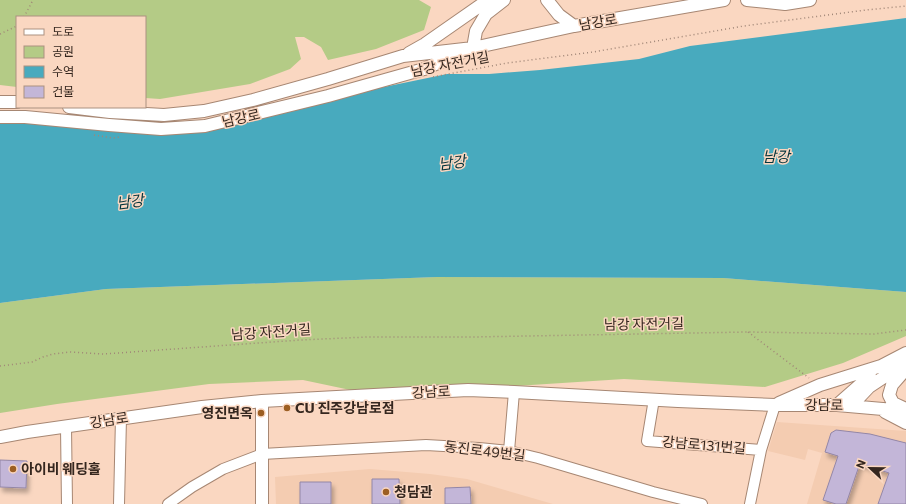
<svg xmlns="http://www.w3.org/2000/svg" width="906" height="504" font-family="Commissioner,'Noto Sans KR',sans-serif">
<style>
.built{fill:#f4ccb1}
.green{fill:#b4cb86}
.water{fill:#48aabe}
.building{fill:#c3b6d8;stroke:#9386a6;filter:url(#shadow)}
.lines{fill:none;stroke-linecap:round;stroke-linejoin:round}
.minor-casing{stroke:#a78773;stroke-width:12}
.tertiary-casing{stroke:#a78773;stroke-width:14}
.path{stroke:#a08677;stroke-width:1.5;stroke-dasharray:1 3;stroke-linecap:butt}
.minor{stroke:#fff;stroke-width:10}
.tertiary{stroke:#fff;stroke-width:12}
.poi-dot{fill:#9c5f23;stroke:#fad7c1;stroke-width:1.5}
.labels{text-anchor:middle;stroke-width:3;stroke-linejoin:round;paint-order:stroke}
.street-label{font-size:14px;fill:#35271f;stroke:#fad7c1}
.poi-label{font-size:14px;font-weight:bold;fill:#35271f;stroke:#fad7c1;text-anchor:start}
.water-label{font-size:15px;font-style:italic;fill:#05353d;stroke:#fad7c1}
</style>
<defs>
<filter id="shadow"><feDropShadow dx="2.5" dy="4.5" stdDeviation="2" flood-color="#0004"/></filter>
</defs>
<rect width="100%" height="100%" fill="#fad7c1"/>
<!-- built -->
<path class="built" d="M777 422 906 431V504H807L822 453 808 449 805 460 768 451Z
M370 469 430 474 467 479 553 504H276L275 477Z"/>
<!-- green -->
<path class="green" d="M0 0H419L431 7 424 30 376 49 328 60 321 47 304 37H295L301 59 290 69 250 84 160 99 145 98V17H17V87L0 85Z
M437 277 723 278 906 292V336L843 363 765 387 624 379 374 395 303 380 209 384 57 404 0 413V303L106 289Z"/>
<!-- water -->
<path class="water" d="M906 18V292L723 278 437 277 106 289 0 303V116L185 128 447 74H489L540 70 639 59 690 46Z"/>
<!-- building -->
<path class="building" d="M836 430 870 434 906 443V504H878L889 473 860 463 846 504H836L823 500 838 456 825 452 831 433Z
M0 460 27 461 26 488 0 487Z
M372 479H399L400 504H372Z
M300 482H331V504H300Z
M470 487 471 504H445V488Z"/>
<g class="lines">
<defs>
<path id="minor" d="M654 399 647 441 761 450
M66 427 67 504
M509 451 514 392
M119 504 121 418
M168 504 192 487 223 469 262 454 426 445 479 448 509 451 538 458 653 492 702 504
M750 504 761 450 775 405"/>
<path id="tertiary" d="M547 0 559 15 574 26
M747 0 785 4 810 0
M473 48 476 31 486 14 504 0
M409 53 425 44 488 0
M0 102H17
M69 107 110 112 164 115 204 111 253 100 328 79 403 56 473 48 574 26 724 0
M0 117H25L109 125 161 129 205 126 328 96 424 69 461 53
M906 369 892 385 889 395 893 403 906 409
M262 401V504
M779 403 820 385 881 366 906 353
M837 405 870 376
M851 406 869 387 890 373 906 364
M885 412 906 423
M0 437 27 432 202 407 262 401 374 395 468 390 514 392 678 401 775 405H837L906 411"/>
</defs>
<!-- minor casing -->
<use href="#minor" class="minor-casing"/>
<!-- tertiary casing -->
<use href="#tertiary" class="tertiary-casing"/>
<!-- path -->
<path class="path" d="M24 17 33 0
M0 34 17 26
M433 77 507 63 593 52 744 26 866 10 906 6
M94 135 113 138 120 137
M748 332 809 378
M0 366 32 362 43 357 53 354 70 352 104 354 300 340 367 337H472L748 332 874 334 906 330"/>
<!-- minor -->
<use href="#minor" class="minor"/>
<!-- tertiary -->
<use href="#tertiary" class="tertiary"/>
</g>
<!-- markers -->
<g class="poi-dot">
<circle cx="287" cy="408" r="4"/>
<circle cx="261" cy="413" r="4"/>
<circle cx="13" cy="469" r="4"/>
<circle cx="386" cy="492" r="4"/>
</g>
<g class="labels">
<!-- street labels -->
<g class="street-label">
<text transform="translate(598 22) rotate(-10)" y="5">남강로</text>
<text transform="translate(450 64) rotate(-11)" y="5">남강 자전거길</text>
<text transform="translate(241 118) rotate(-13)" y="5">남강로</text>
<text transform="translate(644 324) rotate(-1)" y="5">남강 자전거길</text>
<text transform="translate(271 332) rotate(-4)" y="5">남강 자전거길</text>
<text transform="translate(431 392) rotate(-3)" y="5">강남로</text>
<text transform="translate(824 405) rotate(1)" y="5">강남로</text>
<text transform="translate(109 420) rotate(-9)" y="5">강남로</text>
<text transform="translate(704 445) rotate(5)" y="5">강남로131번길</text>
<text transform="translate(485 451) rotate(7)" y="5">동진로49번길</text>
</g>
<!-- poi labels -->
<g class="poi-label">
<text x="295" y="413">CU 진주강남로점</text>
<text x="253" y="418" text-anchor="end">영진면옥</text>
<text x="21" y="474">아이비 웨딩홀</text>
<text x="394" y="497">청담관</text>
</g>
<!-- water labels -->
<g class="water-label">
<text x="776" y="162">남강</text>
<text transform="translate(452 163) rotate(-7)" y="5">남강</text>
<text transform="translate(130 202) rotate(-7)" y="5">남강</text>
</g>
</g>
<!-- legend -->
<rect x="16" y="16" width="130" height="92" fill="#fad7c1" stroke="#ab9180"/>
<rect x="24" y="29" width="20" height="6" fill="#ffffff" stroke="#ab9180"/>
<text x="52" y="36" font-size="12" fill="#35271f">도로</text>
<rect x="24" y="46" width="20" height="12" fill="#b4cb86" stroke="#ab9180"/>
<text x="52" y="56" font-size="12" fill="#35271f">공원</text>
<rect x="24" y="66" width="20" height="12" fill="#48aabe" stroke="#ab9180"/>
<text x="52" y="76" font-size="12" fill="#35271f">수역</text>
<rect x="24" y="86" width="20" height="12" fill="#c3b6d8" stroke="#ab9180"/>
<text x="52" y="96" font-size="12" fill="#35271f">건물</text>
<!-- north arrow -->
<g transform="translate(870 468) rotate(292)" stroke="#fad7c1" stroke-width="3" paint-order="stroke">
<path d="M0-3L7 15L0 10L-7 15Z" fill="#35271f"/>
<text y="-6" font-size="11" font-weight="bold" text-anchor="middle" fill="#35271f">N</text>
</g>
</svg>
